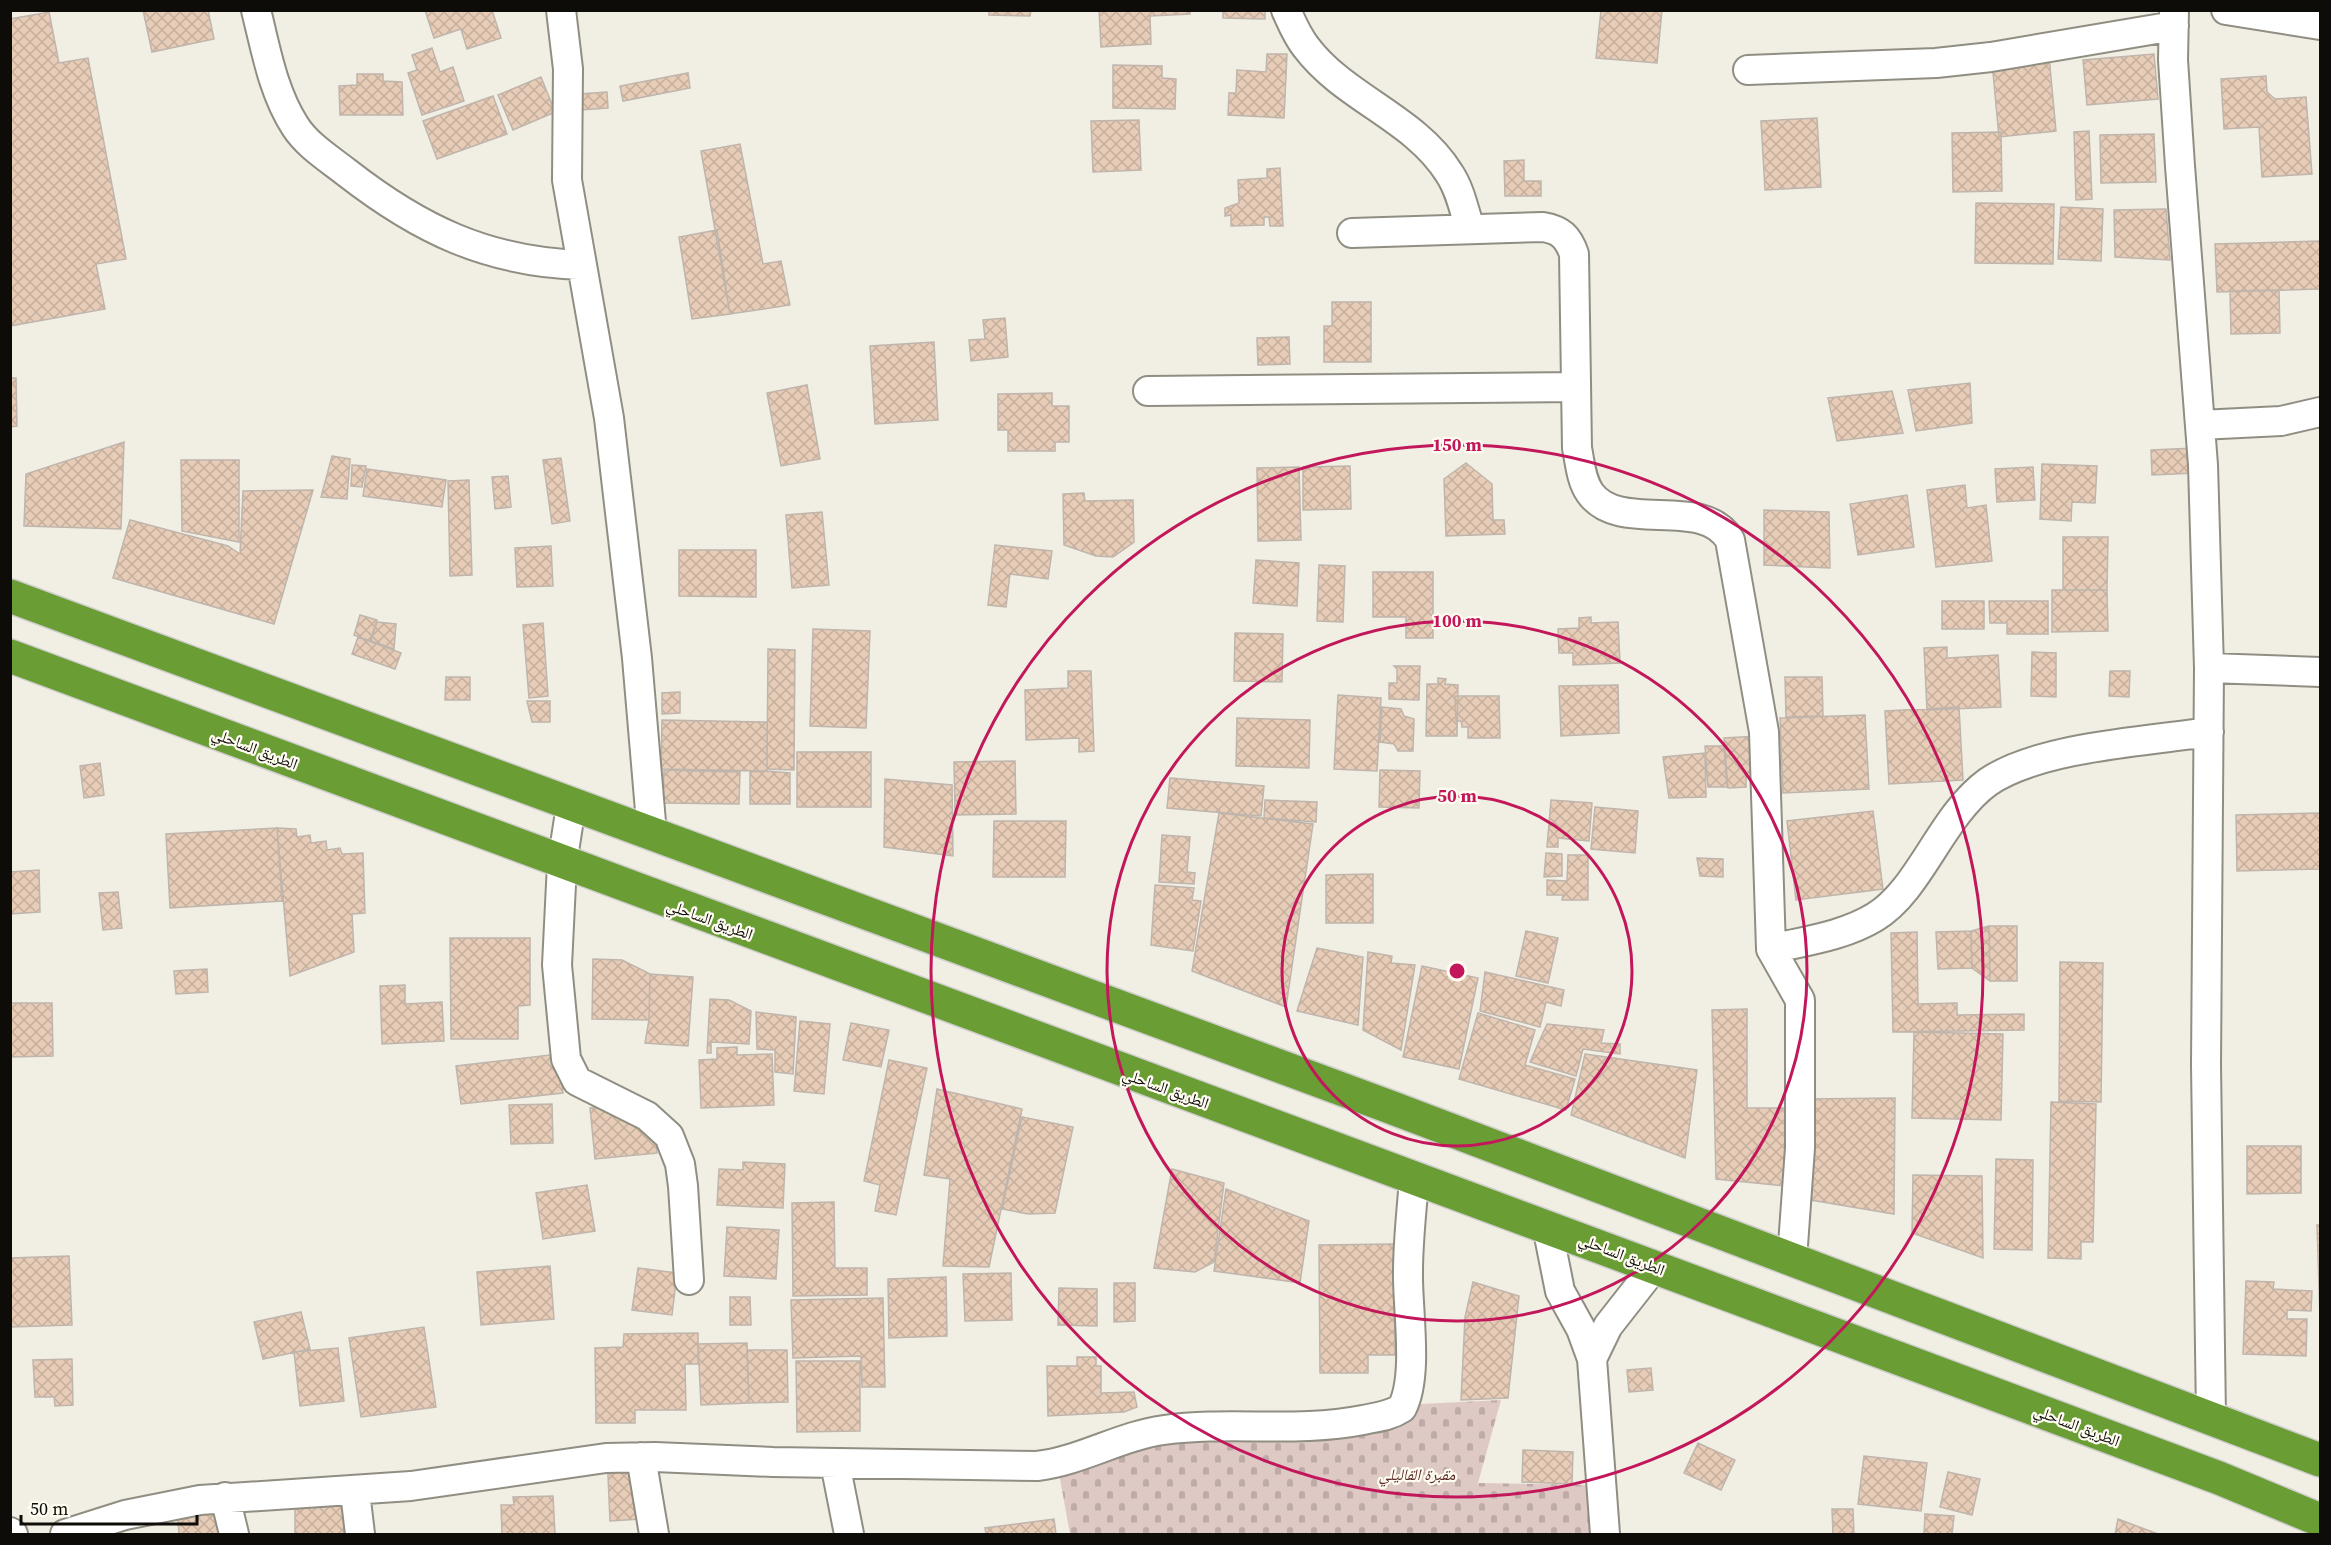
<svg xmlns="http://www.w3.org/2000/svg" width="2331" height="1545" font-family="'Source Serif 4','Noto Naskh Arabic',serif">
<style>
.cemetery{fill:url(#cemetery-stones)}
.building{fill:url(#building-cross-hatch);stroke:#bfb5ad;stroke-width:1.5}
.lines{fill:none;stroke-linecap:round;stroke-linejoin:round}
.minor-casing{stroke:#908e83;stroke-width:32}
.highway-casing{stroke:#cfcece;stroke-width:36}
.minor{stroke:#fff;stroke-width:28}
.highway{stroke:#6a9d34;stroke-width:33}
.ring{fill:none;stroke:#c2185b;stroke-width:3}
.labels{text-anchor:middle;stroke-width:4.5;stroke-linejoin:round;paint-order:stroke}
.street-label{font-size:16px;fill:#0d0c09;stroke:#fffcf1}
.park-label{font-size:16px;font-style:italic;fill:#5a2a24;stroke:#fffcf1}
.centre{fill:#c2185b;stroke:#fffcf1;stroke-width:3}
.ring-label{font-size:18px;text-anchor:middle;font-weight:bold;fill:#c2185b;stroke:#fffcf1;stroke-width:4.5;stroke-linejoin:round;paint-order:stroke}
</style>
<defs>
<pattern id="cemetery-stones" width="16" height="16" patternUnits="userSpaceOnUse" patternTransform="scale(1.5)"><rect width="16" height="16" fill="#dfc9c5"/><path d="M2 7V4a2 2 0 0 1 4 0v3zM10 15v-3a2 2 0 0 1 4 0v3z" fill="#beaba8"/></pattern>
<pattern id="building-cross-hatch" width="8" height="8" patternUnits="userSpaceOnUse" patternTransform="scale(1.5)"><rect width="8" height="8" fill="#e7cdb7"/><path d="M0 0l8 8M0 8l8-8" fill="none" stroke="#c5af9c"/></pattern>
</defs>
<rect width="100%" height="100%" fill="#f1efe3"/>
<!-- cemetery -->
<path class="cemetery" d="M1501 1400 1478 1483 1592 1485 1595 1534H1070L1059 1473 1130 1445 1384 1423 1421 1404Z"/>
<!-- building -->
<path class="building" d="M143 10H208L214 39 152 52Z
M425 10H492L501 38 467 49 461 29 434 38Z
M989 10H1031L1030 16 989 15Z
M1099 10H1190V14L1150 16 1151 44 1101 47Z
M1223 10H1265V19L1223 18Z
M1601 10H1662L1657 63 1596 58Z
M49 12 59 63 88 58 126 259 96 264 105 309 10 326V19Z
M432 48 440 72 453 67 464 101 422 115 408 73 417 70 412 55Z
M1267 54H1287L1284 118 1228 115 1229 93H1236L1237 70 1266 72Z
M2154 54 2158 99 2087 105 2083 60Z
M2049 56 2056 131 1999 137 1992 62Z
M1113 65 1162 66V78L1176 79 1175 109 1113 108Z
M688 73 690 88 623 101 620 86Z
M357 74H383V81L402 82 403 115H340L339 86 357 85Z
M2266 76 2267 92 2275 99 2306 97 2312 174 2262 177 2259 127 2224 129 2221 79Z
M541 77 555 112 513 130 498 95Z
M607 92 608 108 580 110 579 94Z
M493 96 507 134 437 159 423 121Z
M1817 118 1821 187 1765 190 1761 121Z
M1139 120 1141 170 1093 172 1091 121Z
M2089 131 2092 199 2076 200 2074 132Z
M2001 132 2002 191 1953 192 1952 133Z
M2154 134 2156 182 2101 183 2100 135Z
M740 144 763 264 781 261 790 305 730 314 701 151Z
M1524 160V181H1541V196H1505L1504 161Z
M1280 168 1283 226H1270L1269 217H1264V225L1231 226V215L1225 216V208L1239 203 1238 180 1267 178V169Z
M1976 203 2054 204 2053 264 1975 263Z
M2061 207 2103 209 2101 261 2058 259Z
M2166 209 2170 260 2115 257 2114 210Z
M717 230 730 314 692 319 679 237Z
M2320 241V289L2217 292 2215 244Z
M2279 290 2280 333 2231 334 2230 291Z
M1332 302H1371V362H1324V326H1332Z
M1005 318 1008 357 971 361 969 340 985 339 983 320Z
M1289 337 1290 364 1258 365 1257 338Z
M934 342 938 420 875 424 870 346Z
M10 378H16L17 426 10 427Z
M1970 383 1972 423 1916 431 1908 390Z
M807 385 820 459 781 466 767 393Z
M1892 391 1903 433 1837 441 1828 398Z
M1052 393V406H1069V442H1055V451H1008V430H998V394Z
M124 442 121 529 24 526 26 474Z
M2195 448 2196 473 2152 475 2151 450Z
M332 456 350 459 347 499 321 497Z
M561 458 570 521 552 524 543 460Z
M181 460H239V542L182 531Z
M1466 463 1492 484 1493 520H1504L1505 534 1446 536 1444 479Z
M2042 464 2097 466 2095 503 2072 502 2071 521 2040 519Z
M352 465 366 466 362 487 351 486Z
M1350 466 1351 509 1303 510V467Z
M1299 467 1301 540 1258 541 1257 468Z
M2033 467 2035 500 1997 502 1995 469Z
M367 469 446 480 442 507 363 496Z
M508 476 511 507 495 509 492 477Z
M469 480 472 575 450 576 448 481Z
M1965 485 1967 508 1986 505 1992 561 1936 567 1927 490Z
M313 490 274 624 113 578 130 520 228 546 240 554 243 491Z
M1084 493 1085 501 1133 500 1134 542 1113 557 1096 556 1064 545 1063 494Z
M1907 495 1914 547 1858 555 1850 504Z
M1764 510 1829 512 1830 568 1764 565Z
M822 512 829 585 792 588 786 515Z
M2063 537H2108L2107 590H2063Z
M995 545 1052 551 1048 579 1010 574 1006 607 988 605Z
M551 546 553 586 517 587 515 548Z
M679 550H756V597L679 596Z
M1256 560 1299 563 1297 606 1253 603Z
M1319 565 1345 566 1343 622 1317 621Z
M1373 572H1433V638H1406V617H1373Z
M2052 590H2107L2108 631 2052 632Z
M1942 601H1984V629H1942Z
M1989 601H2048V634H2007V623H1990Z
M360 615 377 620 370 641 354 635Z
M1591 617V623L1618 622 1620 663 1573 665V653H1559L1558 629 1579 628V618Z
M377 622 396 624 394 649 371 641Z
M543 623 548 696 529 698 523 625Z
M813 629 870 631 866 728 810 726Z
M1235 633 1283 634 1282 682 1234 681Z
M358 637 401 653 395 669 352 654Z
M1947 647V658L1998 655 2001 707 1927 710 1924 648Z
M768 649 795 650 794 770 767 769Z
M2032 652 2056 653V697L2031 696Z
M1394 666H1420L1419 700 1389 699V683H1397V669Z
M1068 671H1091L1094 751 1079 752V738L1026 740 1025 690 1068 688Z
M2110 671H2130L2129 697 2109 696Z
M446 677H470V700H445Z
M1785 677H1822L1823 716 1786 717Z
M1438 678 1446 679 1445 684 1458 685 1457 736H1426L1427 684H1438Z
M1618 685 1619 733 1561 736 1559 686Z
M680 692V713L662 714V693Z
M1338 695 1381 698 1377 771 1334 769Z
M1455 696H1499L1500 738H1468V727H1462L1461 721H1456Z
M527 701H550V722H532Z
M1382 707 1401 709 1404 716 1414 719 1413 751H1398L1394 744 1380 742Z
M1959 707 1963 780 1889 784 1885 711Z
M1865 715 1869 789 1783 793 1780 718Z
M1237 718 1310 720 1309 768 1236 766Z
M662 720 767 722V771L661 769Z
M1758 736 1759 773H1746V787L1728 788 1724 738Z
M1705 746H1724L1727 787H1708Z
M797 752H871V807H797Z
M1705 753 1706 797 1669 798 1663 757Z
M1015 761 1016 814 955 815 954 762Z
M100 763 104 795 84 798 80 766Z
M664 770 740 772 739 804 663 803Z
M1380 770 1420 771 1419 808 1379 807Z
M767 771 790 773V804H750V772Z
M1170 778 1264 786 1261 816 1167 808Z
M885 779 952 785 953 856 884 847Z
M1265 800 1317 802 1316 822 1264 818Z
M1551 800 1592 803 1589 841 1558 838V847H1547Z
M1595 807 1638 811 1635 853 1591 849Z
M1873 811 1883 889 1796 900 1787 821Z
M1219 813 1313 824 1286 1007 1192 971Z
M2320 813V869L2237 871 2236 815Z
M994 821H1066L1065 877H993Z
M277 828 296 829 297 837 310 835 311 843 326 841 327 850 340 848 342 854 363 853 365 913 352 914 354 952 290 976Z
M277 828 282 901 170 908 166 834Z
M1162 835 1190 837 1187 872 1195 873 1194 884 1159 882Z
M1546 853 1562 854V876L1544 877Z
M1568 855H1588V900H1562L1563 895H1547V880L1567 881Z
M1697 858 1723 859V877L1700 876Z
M39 870 40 912 10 914V872Z
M1373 874V923H1326V875Z
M1155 885 1194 888 1192 900 1201 901 1193 951 1151 945Z
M118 892 122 928 103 930 99 893Z
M1989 926H2017V981H1990Z
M1989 926 1990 981 1972 968 1971 931Z
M1526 931 1558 938 1548 983 1516 976Z
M1971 931 1972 968 1938 969 1936 932Z
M1917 932 1918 1004 1957 1003V1015L2024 1014V1030L1893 1032 1891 933Z
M450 938H530V1005L518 1006V1039H451Z
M1317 948 1363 957 1358 1025 1297 1011Z
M1368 952 1392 956 1391 963 1415 965 1401 1050 1363 1030Z
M593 959 622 960 650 974 649 1020 592 1019Z
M2060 962 2103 963 2101 1102 2059 1101Z
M1422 966 1478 978 1459 1069 1403 1057Z
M207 969 208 992 176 994 174 971Z
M1485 972 1564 990 1561 1006 1546 1002 1540 1027 1480 1011Z
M650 974 693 977 688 1046 645 1043 649 1020Z
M405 985V1004L442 1002 444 1041 382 1044 380 986Z
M710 999 729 1000 751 1011 749 1044 711 1042V1053H707Z
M10 1003H52L53 1056 10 1057Z
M1747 1009V1108H1788L1786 1186 1716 1179 1712 1010Z
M756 1012 796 1017 793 1074 775 1072V1050L757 1049Z
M1478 1013 1535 1030 1525 1065 1575 1079 1566 1110 1459 1079Z
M800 1021 830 1024 824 1094 794 1091Z
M851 1023 889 1030 881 1067 843 1060Z
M1547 1024 1604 1030 1601 1043 1620 1044V1054L1583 1049 1576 1076 1530 1062Z
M1914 1032 2003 1034 2001 1120 1912 1118Z
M737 1047V1055L772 1054 774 1105 701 1108 699 1060 717 1059V1048Z
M558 1054 563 1093 461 1104 456 1066Z
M1585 1054 1697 1070 1685 1158 1571 1115Z
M889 1060 927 1068 896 1215 875 1211 880 1185 864 1181Z
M937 1089 1022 1109 989 1267 943 1266 950 1179 924 1175Z
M1895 1098 1894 1214 1805 1199 1807 1099Z
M653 1102 657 1153 595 1159 590 1108Z
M2051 1102 2096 1104 2093 1242H2081V1259L2048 1258Z
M552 1104 553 1143 511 1144 509 1105Z
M1022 1117 1073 1127 1055 1213 1028 1214 1002 1209Z
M2247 1146H2301V1193L2247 1194Z
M1996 1159 2033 1160 2032 1250 1994 1249Z
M743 1162 785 1164 783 1208 717 1205 719 1169 743 1170Z
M1172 1169 1224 1183 1214 1262 1195 1272 1154 1268Z
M1913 1175 1982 1176 1983 1258 1912 1233Z
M587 1185 595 1231 543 1239 536 1193Z
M1226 1189 1309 1221 1300 1283 1214 1271Z
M834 1202 835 1268H867V1295L793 1296 792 1203Z
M2317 1225H2320V1318Z
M727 1227 779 1230 776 1279 724 1276Z
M1394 1244 1395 1355H1368V1373H1320L1319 1245Z
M69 1256 72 1325 10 1327V1258Z
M550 1266 554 1319 481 1325 477 1272Z
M638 1268 677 1273 672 1315 632 1310Z
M1011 1273 1012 1320 965 1321 963 1274Z
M946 1277 947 1336 889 1338 888 1279Z
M2246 1281 2274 1282 2273 1289 2312 1291 2311 1311 2287 1310V1319H2307L2306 1356 2243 1354Z
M1473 1282 1519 1296 1508 1398 1461 1400 1465 1317Z
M1114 1283H1135V1321L1114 1322Z
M1059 1288 1097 1289V1326L1058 1325Z
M730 1297H750L751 1325H730Z
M883 1298 885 1387H862L861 1356 793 1358 791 1300Z
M301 1312 310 1349 263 1359 254 1322Z
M424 1327 436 1407 361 1417 349 1338Z
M698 1333V1364H685L686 1410H635V1423H596L595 1348 623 1347 624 1334Z
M747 1343 749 1403 701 1405 698 1344Z
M338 1348 344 1401 300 1406 294 1352Z
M747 1350H787L788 1402 749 1403Z
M1077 1357H1096V1366H1101V1393L1134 1392 1137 1407 1124 1412 1048 1416 1047 1366H1077Z
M72 1359 73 1405 55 1406 54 1397H35L33 1360Z
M796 1361H860V1431L797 1432Z
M1651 1368 1653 1390 1629 1392 1627 1370Z
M1698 1443 1735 1460 1721 1490 1684 1473Z
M1523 1450 1573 1452 1572 1484 1522 1482Z
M653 1451 657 1518 610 1521 607 1453Z
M1864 1456 1927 1463 1921 1511 1858 1504Z
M1948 1472 1980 1479 1972 1515 1940 1507Z
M553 1496 555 1534H502L501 1505H514L513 1497Z
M221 1501 225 1534H179L177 1505Z
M295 1504 353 1505 357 1534H295Z
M1832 1509H1853L1854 1534H1833Z
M1925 1514 1954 1516 1952 1534H1924Z
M1054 1519 1056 1534H986L985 1528Z
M2118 1519 2158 1534H2115Z"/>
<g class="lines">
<defs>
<path id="minor" d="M256 10C266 50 273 92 295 126 307 145 328 158 346 172 419 229 487 262 582 265
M561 10 568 69 567 180 609 418 637 658 652 834
M1286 10C1292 23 1297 36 1306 47 1344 98 1415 118 1449 173 1460 189 1464 210 1470 229
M2174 10 2173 60 2180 166 2203 465 2209 668 2206 1065 2211 1418
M2226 10 2320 25
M1748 70 1936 63 1991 57 2174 26
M1352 233 1543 227C1561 230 1568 237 1574 254L1577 448C1580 463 1581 480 1590 493 1620 535 1703 494 1730 540L1764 732 1771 949 1800 1000V1148L1792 1259
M1148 391 1576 387
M2200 425 2281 421 2320 412
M2209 668 2320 672
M571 806 562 864 557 965 566 1059 577 1081 647 1116 669 1136 680 1164 683 1186 689 1280
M1771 949C1805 941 1844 936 1875 917 1920 890 1941 816 1988 782 2039 747 2147 741 2209 732
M1547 1226 1560 1291 1581 1329 1592 1359 1605 1534
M1592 1359 1608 1326 1655 1266
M641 1457 654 1534
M835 1463 849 1534
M355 1492 360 1534
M225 1497 234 1534
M10 1532 13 1534
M65 1534 125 1515 200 1500 411 1486 606 1458 655 1457 773 1462 1037 1466C1081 1461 1120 1436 1164 1430 1230 1421 1297 1433 1363 1420 1377 1417 1390 1416 1402 1408 1419 1375 1407 1308 1408 1271 1408 1240 1412 1209 1414 1178"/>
<path id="highway" d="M10 596 1390 1107 2320 1460
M10 656C745 936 1484 1201 2219 1478L2320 1520"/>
</defs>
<!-- minor casing -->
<use href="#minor" class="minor-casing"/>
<!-- highway casing -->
<use href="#highway" class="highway-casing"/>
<!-- minor -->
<use href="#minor" class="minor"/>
<!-- highway -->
<use href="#highway" class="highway"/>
</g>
<!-- distance rings -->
<g class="ring">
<circle cx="1457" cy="971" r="175"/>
<circle cx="1457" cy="971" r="350"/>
<circle cx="1457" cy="971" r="526"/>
</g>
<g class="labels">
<!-- street labels -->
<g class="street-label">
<text transform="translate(255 748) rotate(21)" y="6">الطريق الساحلي</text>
<text transform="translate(710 919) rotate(20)" y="6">الطريق الساحلي</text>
<text transform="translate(1166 1088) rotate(20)" y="6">الطريق الساحلي</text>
<text transform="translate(1622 1254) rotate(21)" y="6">الطريق الساحلي</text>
<text transform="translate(2077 1425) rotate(21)" y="6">الطريق الساحلي</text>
</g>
<!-- park labels -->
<g class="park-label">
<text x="1417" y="1480">مقبرة القاليلي</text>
</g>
</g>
<circle cx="1457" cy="971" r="9" class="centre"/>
<g class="ring-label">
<text x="1457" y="451">150 m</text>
<text x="1457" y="627">100 m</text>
<text x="1457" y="802">50 m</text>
</g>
<!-- border -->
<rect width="2331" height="1545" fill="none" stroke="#0d0c09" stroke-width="24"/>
<!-- scale -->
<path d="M21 1515v9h176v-9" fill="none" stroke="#0d0c09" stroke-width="3"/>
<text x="30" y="1515" font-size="18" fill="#0d0c09" stroke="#fffcf1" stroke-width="4.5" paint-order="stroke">50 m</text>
</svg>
